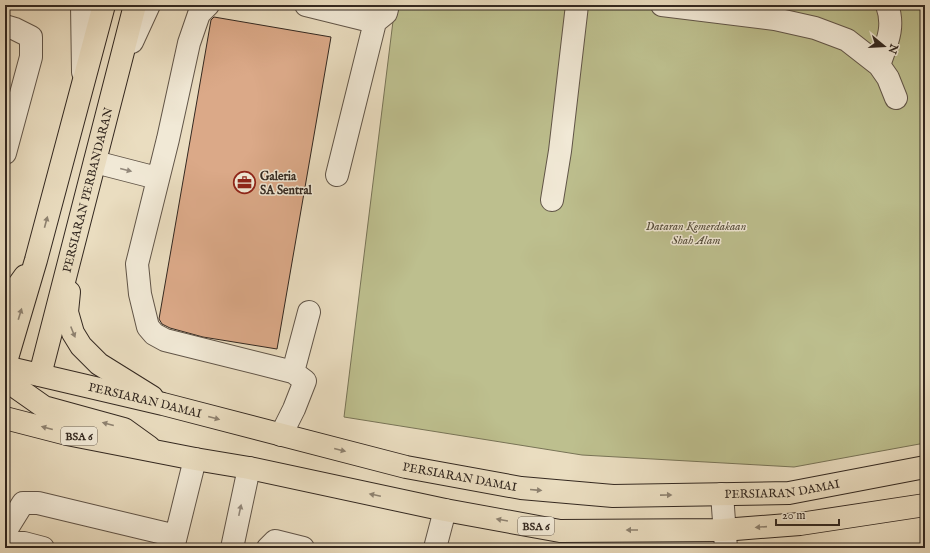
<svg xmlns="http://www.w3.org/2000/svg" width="930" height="553" font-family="'IM FELL English',serif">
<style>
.green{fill:#bdbf8e;stroke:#787457}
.building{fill:#dba988;stroke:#332820}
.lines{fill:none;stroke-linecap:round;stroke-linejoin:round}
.minor-casing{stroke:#615548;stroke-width:24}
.major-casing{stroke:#332820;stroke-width:24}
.minor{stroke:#f1e9d6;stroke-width:22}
.major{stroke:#eaddc0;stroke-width:22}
.oneway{fill:#92887b}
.oneway2{fill:#8e8270}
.labels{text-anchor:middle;stroke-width:3;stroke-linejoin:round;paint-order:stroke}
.shield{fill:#f1e9d6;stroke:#6c6257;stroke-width:1}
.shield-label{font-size:11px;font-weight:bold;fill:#332820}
.poi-label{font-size:12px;font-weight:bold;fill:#332820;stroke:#f1e9d6;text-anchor:start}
.street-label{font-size:12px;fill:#332820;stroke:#f1e9d6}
.park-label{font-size:12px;font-style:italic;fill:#564e3c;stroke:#f1e9d6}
</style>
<rect width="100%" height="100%" fill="#eaddc0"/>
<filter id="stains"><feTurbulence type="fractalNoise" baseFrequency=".005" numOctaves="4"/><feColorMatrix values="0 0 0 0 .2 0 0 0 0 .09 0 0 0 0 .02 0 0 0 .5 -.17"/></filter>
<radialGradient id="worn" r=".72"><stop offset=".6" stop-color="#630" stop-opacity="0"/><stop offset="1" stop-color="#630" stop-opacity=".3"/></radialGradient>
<!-- green -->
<path class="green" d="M395 5H925V443L794 467 582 455 344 417Z"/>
<!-- building -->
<path class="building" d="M214 17 331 37 277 349 203 337 170 328 162 324 159 319 211 20Z"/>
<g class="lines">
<defs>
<path id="minor" d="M82 5 83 72
M208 5 199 14 189 43 168 139 137 264 140 294 148 327 154 334 165 340 293 372 305 381 294 409 281 435
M306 5 375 22
M662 5 775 19 815 28 847 40 879 65 888 78 896 98
M5 26 15 29 31 37V57L5 153
M132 42 149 5
M879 65C887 43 895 27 887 5
M95 162 157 178
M337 175 375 22 386 13 388 5
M552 200 560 151 577 5
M293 372 309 312
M722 494 726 548
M5 532 23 503H38L176 536
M5 542 24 543 43 548
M173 548 195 459
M232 548 249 468
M268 548 275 541 303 548
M435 548 445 510"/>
<g id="major">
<path d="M69 292 67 312 73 333 81 346 99 364 152 397"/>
<path d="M5 304 25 276"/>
<path d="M5 365 36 260 104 5"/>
<path id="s1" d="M5 367 163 404 406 467 521 488 613 496 789 493 925 467"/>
<path d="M5 368 17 388 44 407 124 429 149 447"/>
<path id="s2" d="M40 375 135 5"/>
<path d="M5 418 67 434 195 459 249 468 445 510 560 531 723 530 800 524 925 505"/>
</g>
</defs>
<!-- minor casing -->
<use href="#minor" class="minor-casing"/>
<!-- major casing -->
<use href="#major" class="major-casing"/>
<!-- minor -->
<use href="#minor" class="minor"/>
<!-- major -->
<use href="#major" class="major"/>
</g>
<!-- one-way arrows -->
<defs><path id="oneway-solid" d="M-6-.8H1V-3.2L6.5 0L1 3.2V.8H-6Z"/></defs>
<g class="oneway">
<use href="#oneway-solid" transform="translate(126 170) rotate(14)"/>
<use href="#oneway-solid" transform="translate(240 510) rotate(-78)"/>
</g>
<g class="oneway2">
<use href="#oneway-solid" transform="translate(46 222) rotate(-75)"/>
<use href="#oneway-solid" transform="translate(20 314) rotate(-73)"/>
<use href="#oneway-solid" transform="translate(73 332) rotate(68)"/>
<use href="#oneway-solid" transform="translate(214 418) rotate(15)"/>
<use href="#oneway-solid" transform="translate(108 424) rotate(-165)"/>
<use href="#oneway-solid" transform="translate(47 428) rotate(-165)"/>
<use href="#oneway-solid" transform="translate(340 450) rotate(14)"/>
<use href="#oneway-solid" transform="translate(536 490) rotate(5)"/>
<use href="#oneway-solid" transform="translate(375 495) rotate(-168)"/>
<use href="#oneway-solid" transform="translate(666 495) rotate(-1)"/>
<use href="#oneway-solid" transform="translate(502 520) rotate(-170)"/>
<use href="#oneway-solid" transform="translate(761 527) rotate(176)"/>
<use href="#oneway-solid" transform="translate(632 530) rotate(180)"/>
</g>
<!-- icons -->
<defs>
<symbol id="office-ring" viewBox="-11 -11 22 22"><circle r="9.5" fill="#f1e9d6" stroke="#8f2418" stroke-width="1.5"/><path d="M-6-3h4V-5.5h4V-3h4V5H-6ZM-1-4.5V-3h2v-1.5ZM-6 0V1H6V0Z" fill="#8f2418"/></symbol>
</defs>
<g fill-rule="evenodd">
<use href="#office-ring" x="232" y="170" width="25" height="25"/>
</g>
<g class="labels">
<!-- shield labels -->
<g class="shield">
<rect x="61" y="427" width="36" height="18" rx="3"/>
<rect x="518" y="517" width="36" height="18" rx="3"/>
</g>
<g class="shield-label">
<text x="79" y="440">BSA 6</text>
<text x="536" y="530">BSA 6</text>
</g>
<!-- poi labels -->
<g class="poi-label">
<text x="260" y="180">Galeria<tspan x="260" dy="14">SA Sentral</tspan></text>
</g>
<!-- street labels -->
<g class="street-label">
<text dy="4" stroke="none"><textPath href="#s2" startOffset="191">PERSIARAN PERBANDARAN</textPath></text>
<text dy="4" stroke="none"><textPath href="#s1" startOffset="144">PERSIARAN DAMAI</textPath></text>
<text dy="4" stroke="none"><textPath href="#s1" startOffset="468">PERSIARAN DAMAI</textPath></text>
<text dy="4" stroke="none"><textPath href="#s1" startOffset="792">PERSIARAN DAMAI</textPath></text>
</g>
<!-- park labels -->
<g class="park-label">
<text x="696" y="230">Dataran Kemerdakaan<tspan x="696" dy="14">Shah Alam</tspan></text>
</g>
</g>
<!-- margin -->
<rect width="930" height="553" fill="none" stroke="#eaddc0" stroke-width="20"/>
<rect x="6" y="6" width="918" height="541" fill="none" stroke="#332820" stroke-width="2"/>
<rect x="10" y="10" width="910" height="533" fill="none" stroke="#332820"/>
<!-- north arrow -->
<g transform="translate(884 46) rotate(108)" stroke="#f1e9d6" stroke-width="3" paint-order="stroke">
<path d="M0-3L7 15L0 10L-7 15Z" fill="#332820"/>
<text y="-6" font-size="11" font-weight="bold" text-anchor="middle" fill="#332820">N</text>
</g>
<!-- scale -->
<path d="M776 519v6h63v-6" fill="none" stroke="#332820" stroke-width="2"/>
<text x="782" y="519" font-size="12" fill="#332820" stroke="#f1e9d6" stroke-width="3" paint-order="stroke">20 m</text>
<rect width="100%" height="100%" filter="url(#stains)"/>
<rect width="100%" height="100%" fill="url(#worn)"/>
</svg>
